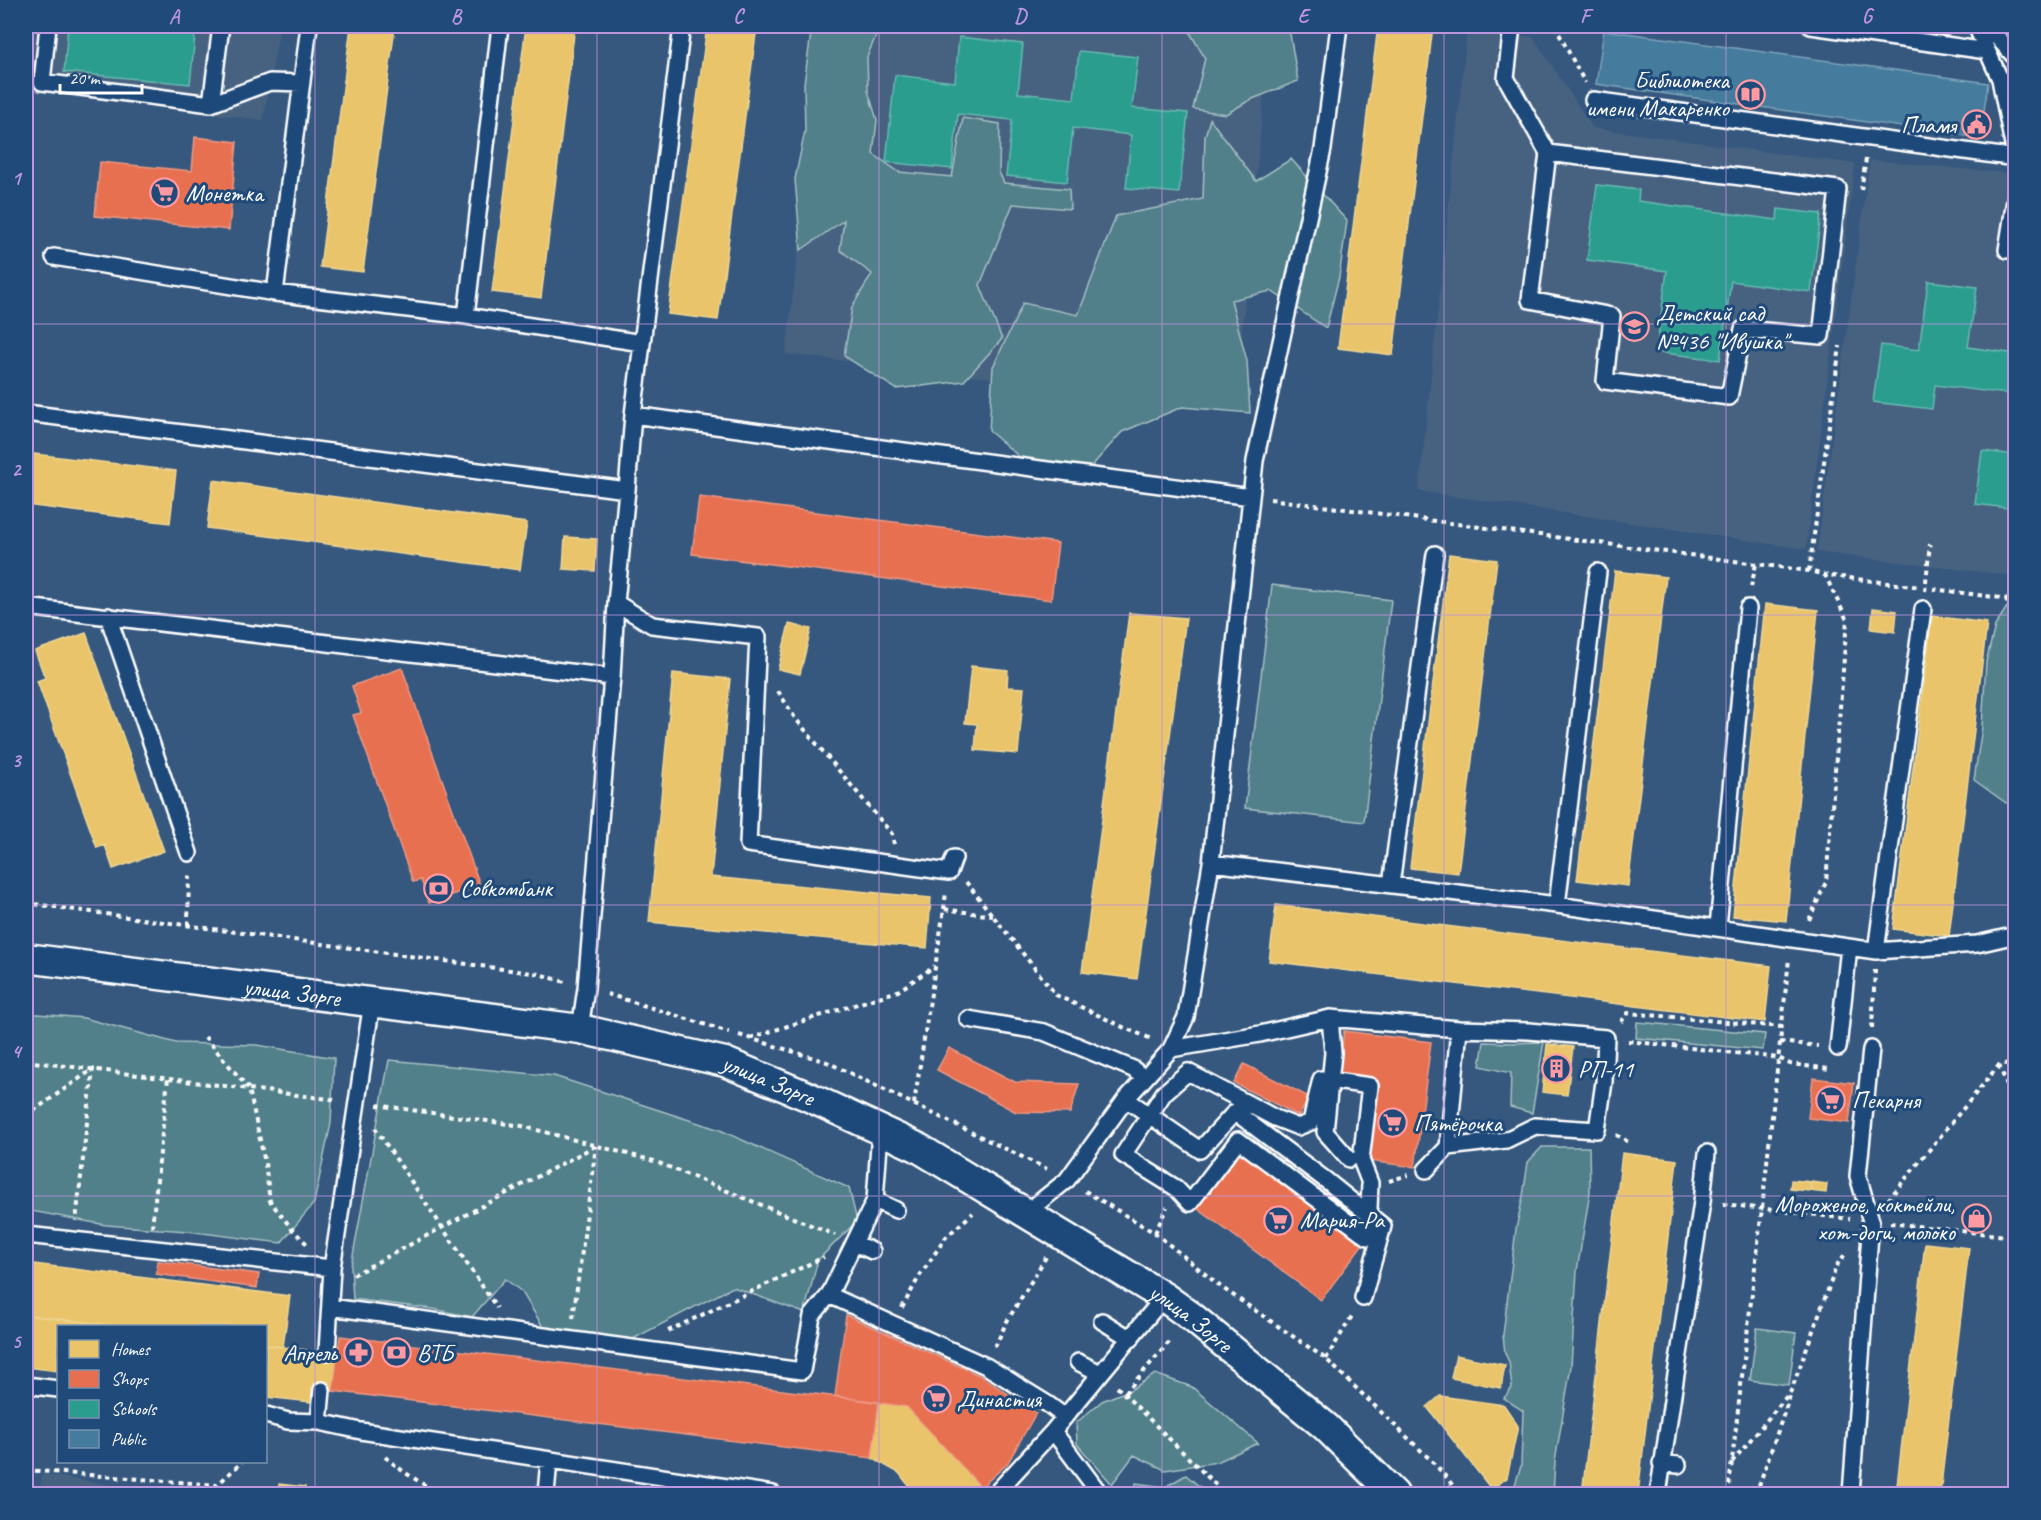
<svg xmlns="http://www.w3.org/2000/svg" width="2041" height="1520" font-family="Caveat,sans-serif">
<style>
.built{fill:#466281}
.green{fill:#51808a;stroke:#a8c0c4;stroke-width:1.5}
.homes{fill:#e9c46a;stroke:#f0d697;stroke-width:1.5}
.shops{fill:#e76f51;stroke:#ee9a85;stroke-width:1.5}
.schools{fill:#2a9d8f;stroke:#6abab1;stroke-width:1.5}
.public{fill:#457b9d;stroke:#7da3ba;stroke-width:1.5}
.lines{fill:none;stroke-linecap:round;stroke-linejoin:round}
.lane-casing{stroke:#fff;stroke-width:20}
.street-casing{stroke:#fff;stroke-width:33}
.path{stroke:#fff;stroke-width:4;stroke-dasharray:4.5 4.5;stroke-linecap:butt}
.lane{stroke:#1f4a7a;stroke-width:15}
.street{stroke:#1f4a7a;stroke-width:28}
.grid{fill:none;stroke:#bd96df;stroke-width:1.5;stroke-opacity:0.55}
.labels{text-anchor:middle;stroke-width:6;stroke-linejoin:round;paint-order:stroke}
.poi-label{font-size:24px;fill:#fff;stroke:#1f4a7a;text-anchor:start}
.street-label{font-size:24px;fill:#fff;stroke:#1f4a7a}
.neatline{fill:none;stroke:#bd96df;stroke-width:2}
.grid-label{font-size:20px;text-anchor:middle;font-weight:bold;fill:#bd96df}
</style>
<rect width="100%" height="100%" fill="#36587e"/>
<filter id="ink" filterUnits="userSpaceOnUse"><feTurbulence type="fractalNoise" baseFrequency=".0167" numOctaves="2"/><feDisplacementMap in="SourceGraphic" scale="12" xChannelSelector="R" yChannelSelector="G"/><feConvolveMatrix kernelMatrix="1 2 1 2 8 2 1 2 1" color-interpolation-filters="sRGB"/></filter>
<g filter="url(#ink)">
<!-- built -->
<path class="built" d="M29 26H280L263 120 26 90V56Z
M824 26H1243L1270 29 1235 406 786 354Z
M1467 31 1533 37 1593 128 1855 164 1806 549 1419 491Z
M1870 160 2015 174V576L1817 552Z
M42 1474 166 1494H39Z"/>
<!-- green -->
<path class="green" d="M812 26H880L867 57 868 91 877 120 873 154 899 172 952 177 963 118 1000 124 999 172 1004 183 1069 189 1070 209 1013 204 980 285 1002 339 964 381 896 389 844 356 852 307 872 274 840 250 844 220 801 250 795 179 805 131 804 84Z
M1186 26H1282L1290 34 1298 81 1250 100 1226 114 1193 109 1205 58Z
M1210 119 1256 181 1291 159 1347 221 1339 277 1326 328 1271 291 1231 300 1247 361 1250 413 1182 407 1122 432 1090 468 1047 464 1021 458 989 431 993 367 1023 303 1078 315 1116 216 1203 199 1205 136Z
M1272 585 1391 600 1364 822 1245 808Z
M2007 607 2016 610V801L2006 803 1974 780 1982 727 1986 662 1995 626Z
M26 1013 84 1018 176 1043 257 1045 334 1058 331 1123 314 1203 281 1243 187 1231 106 1225 26 1210Z
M1637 1022 1765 1034 1763 1050 1636 1038Z
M1484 1042 1513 1043 1544 1042 1532 1113 1510 1107 1511 1073 1480 1066Z
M389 1060 554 1076 720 1130 849 1188 857 1221 818 1260 804 1313 733 1287 627 1342 543 1327 522 1292 505 1279 472 1317 433 1309 353 1299 351 1266Z
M1542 1147H1589L1590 1192 1577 1271 1571 1366 1555 1462 1553 1494H1512L1521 1466 1523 1411 1504 1398 1512 1388 1509 1362 1505 1353 1503 1335 1516 1229 1523 1196 1528 1162Z
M1757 1328 1796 1333 1789 1385 1750 1380Z
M1155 1374 1192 1387 1258 1443 1217 1462 1165 1470 1134 1455 1112 1484 1077 1444 1076 1423 1102 1401 1132 1389Z
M1186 1475 1206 1492 1207 1494H1134L1136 1483 1165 1487Z"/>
<!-- homes -->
<path class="homes" d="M351 26H395L363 272 320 267Z
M526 26H575L541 298 492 292Z
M707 26H757L718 320 668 314Z
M1378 26H1433L1393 355 1338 348Z
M26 453 176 471 170 523 26 505Z
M213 480 527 523 520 570 207 528Z
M565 537 597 539 595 571 563 569Z
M1449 554 1497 560 1458 873 1410 868Z
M1615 571 1666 577 1628 886 1577 880Z
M1765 604 1818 610 1786 921 1733 916Z
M1873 608 1897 611 1895 632 1871 629Z
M1129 613 1186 618 1137 979 1082 972Z
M1932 616 1987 623 1949 936 1893 929Z
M789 624 811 629 800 674 778 669Z
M86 633 164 851 113 869 105 845 97 848 37 681 45 678 35 651Z
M971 666 1008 670 1007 687 1024 688 1018 754 975 750 977 724 965 723Z
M673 673 730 679 711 877 931 898 927 948 649 922Z
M1276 905 1771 966 1765 1022 1269 961Z
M1547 1044 1573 1047 1567 1095 1542 1092Z
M1622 1153 1677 1160 1638 1494H1582Z
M1791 1180 1811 1182 1810 1191 1790 1189Z
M1811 1182 1827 1184 1826 1193 1810 1191Z
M1925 1243 1969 1248 1940 1494H1896Z
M26 1263 290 1296 283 1347 266 1345V1326H117L26 1315Z
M26 1315 117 1326H58V1371L26 1367Z
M266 1345 338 1354 333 1391 312 1388 311 1402 266 1397Z
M1456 1355 1505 1365 1501 1388 1451 1378Z
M1440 1396 1504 1405 1518 1426 1507 1478 1491 1489 1427 1407Z
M879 1402 907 1407 981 1487 972 1494H915L899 1473 872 1458Z
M279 1484 305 1487 304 1494H278Z"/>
<!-- shops -->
<path class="shops" d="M195 137 237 142 229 230 95 216 100 162 192 171Z
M699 497 1058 543 1051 600 692 554Z
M402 668 480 885 429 903 421 880 413 882 353 715 361 713 352 686Z
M1344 1031 1431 1042 1415 1167 1361 1160 1370 1086 1338 1082Z
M949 1048 1015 1082 1079 1084 1070 1113 1016 1112 937 1070Z
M1244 1064 1309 1097 1299 1116 1234 1083Z
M1813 1078 1854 1083 1849 1123 1808 1118Z
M1238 1140 1368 1237 1321 1300 1190 1203Z
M158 1261 259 1274 257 1288 156 1274Z
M846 1315 981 1376 1036 1413 1007 1464 981 1487 907 1407 835 1396Z
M340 1336 879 1402 872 1458 333 1391Z"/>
<!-- schools -->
<path class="schools" d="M68 26H196L190 84 64 72Z
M959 37 1023 44 1018 93 1074 99 1079 51 1138 57 1132 108 1188 113 1179 193 1126 188 1131 135 1073 128 1067 182 1006 176 1012 120 958 114 952 169 886 162 895 75 955 82Z
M1597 185 1639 190 1638 201 1777 220 1778 209 1821 214 1811 292 1731 281 1720 360 1656 352 1667 271 1587 260Z
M1928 281 1977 287 1968 347 2016 354V395L1935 385 1932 409 1873 402 1881 345 1919 350Z
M1982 451 2016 455V509L1975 504Z"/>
<!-- public -->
<path class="public" d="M1604 30 1988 83 1980 138 1596 84Z"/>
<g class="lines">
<defs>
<path id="lane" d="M48 26 42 82 211 104
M221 26 211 104 270 82 302 83
M1512 26 1506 78 1548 153 1530 300 1612 316 1605 381 1729 397 1743 329 1821 336 1838 189 1548 153
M1811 26 1987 51
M1976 26 2000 79 2016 160
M1987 26 2016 58
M1593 100 2016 158
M2007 250 2016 194
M54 257 275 293 466 316 642 343
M275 293 309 26
M466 316 500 26
M26 413 627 490 616 603 612 677 586 988 580 1029
M633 415 682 26
M627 490 633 415 1251 497
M616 603 652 625 758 637 748 844 949 872 954 858
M26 607 612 677
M108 616 189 853
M1211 863 1557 905 1876 951 1977 944 2016 935
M1391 885 1435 554
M1557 905 1598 572
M1718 927 1748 608
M1876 951 1923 609
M1330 1018 1333 1053 1325 1132 1349 1159
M968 1019 1044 1032 1133 1069 1144 1078
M1838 1048 1849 947
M1171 1049 1260 1034 1330 1018 1459 1029 1529 1031 1606 1038 1604 1082 1597 1130 1535 1126 1506 1140 1448 1147
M1188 1072 1275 1118 1298 1127 1311 1122 1321 1079 1370 1086 1361 1160 1370 1183 1368 1237 1238 1140 1190 1203 1176 1188 1123 1155 1164 1093Z
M1126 1099 1200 1150 1235 1112 1327 1181 1383 1226 1363 1298
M1426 1170 1448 1147 1459 1029
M875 1200 896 1210
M1027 1212 1067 1180 1126 1099 1171 1049 1186 1017 1211 863 1255 461 1323 149 1339 26
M26 1235 332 1268
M854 1243 872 1251
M829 1295 986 1366 1049 1405 1065 1417
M330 1307 802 1371 812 1316 829 1295 875 1200 880 1131
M1102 1321 1131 1339
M327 1352 332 1268 372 1002
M1078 1362 1100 1373
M26 1385 58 1389
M266 1415 288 1421 319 1422 361 1431 773 1494
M319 1422 322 1390
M1053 1431 1164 1297
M1661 1463 1678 1465
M546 1494 549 1460
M995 1494 1053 1431 1100 1494
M1658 1494 1702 1202 1707 1153
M1851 1494 1871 1221 1858 1176 1871 1049"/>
<g id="street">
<path id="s1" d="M26 958 580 1029 725 1062 807 1096 917 1147 1164 1297 1192 1317 1326 1427 1394 1494"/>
</g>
</defs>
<!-- lane casing -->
<use href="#lane" class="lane-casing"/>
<!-- street casing -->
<use href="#street" class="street-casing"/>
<!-- path -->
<path class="path" d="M1555 26 1585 83
M1861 190 1866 159
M1270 499 1809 571 1825 575 1920 587
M1809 571 1840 346
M1751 587 1756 564
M1933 589 2016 600
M1925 591 1930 544
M2006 599 2016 625
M778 691 795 718 892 834 894 844
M966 882 1056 995 1127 1029 1152 1039
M26 903 539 974 565 982
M944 909 946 892
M1809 920 1826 882 1847 620 1825 575
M188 925 189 872
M607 994 729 1032
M1621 1022 1628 1013 1782 1027
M1872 1028 1875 970
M739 1035 827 1062 1047 1169
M205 1037 249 1089 265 1163 270 1201 292 1229 307 1244
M750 1038 898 991 935 966
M1628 1041 1779 1058 1790 1064 1830 1069
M1780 1042 1818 1046
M26 1061 337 1100
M1999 1065 2016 1108
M914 1104 944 909 993 916
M377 1105 522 1126 654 1161 835 1235
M26 1116 93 1069 76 1221
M375 1128 497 1308
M1616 1135 1623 1138 1630 1144
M1389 1181 1408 1175
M1085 1191 1155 1233 1221 1287 1326 1359 1435 1464 1460 1494
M1888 1200 1999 1065 2016 1062
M1723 1204 1850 1219
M1890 1223 2016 1237
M152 1227 168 1078
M1155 1233 1167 1207
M353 1275 595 1146
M902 1308 919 1277 946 1237 973 1213
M573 1318 596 1146
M668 1331 824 1257
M995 1347 1006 1323 1046 1257
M1326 1359 1352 1316
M1117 1387 1225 1494
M1125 1393 1170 1341
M385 1457 404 1472 439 1494
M1732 1462 1791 1391 1837 1265 1846 1253
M26 1470 217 1485 242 1462
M1728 1494 1762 1209 1789 959
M1756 1494 1791 1393"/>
<!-- lane -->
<use href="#lane" class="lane"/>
<!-- street -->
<use href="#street" class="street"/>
</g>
</g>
<!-- grid -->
<path class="grid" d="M315 26V1494M597 26V1494M879 26V1494M1162 26V1494M1444 26V1494M1726 26V1494M26 324H2016M26 615H2016M26 905H2016M26 1196H2016"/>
<!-- icons -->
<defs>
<symbol id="library-ring" viewBox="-11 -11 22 22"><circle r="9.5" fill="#1f4a7a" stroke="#ff9aa2" stroke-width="1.5"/><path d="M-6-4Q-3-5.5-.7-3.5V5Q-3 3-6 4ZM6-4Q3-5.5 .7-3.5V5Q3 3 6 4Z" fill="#ff9aa2"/></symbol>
<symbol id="civic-ring" viewBox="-11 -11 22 22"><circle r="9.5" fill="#1f4a7a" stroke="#ff9aa2" stroke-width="1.5"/><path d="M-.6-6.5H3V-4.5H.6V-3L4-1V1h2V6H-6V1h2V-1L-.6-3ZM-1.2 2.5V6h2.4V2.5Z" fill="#ff9aa2"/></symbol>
<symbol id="supermarket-ring" viewBox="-11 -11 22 22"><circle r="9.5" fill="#1f4a7a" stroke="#ff9aa2" stroke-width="1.5"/><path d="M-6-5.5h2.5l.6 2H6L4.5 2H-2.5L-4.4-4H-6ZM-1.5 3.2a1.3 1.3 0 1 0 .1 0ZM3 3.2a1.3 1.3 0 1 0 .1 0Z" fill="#ff9aa2"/></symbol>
<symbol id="school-ring" viewBox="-11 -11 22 22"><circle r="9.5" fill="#1f4a7a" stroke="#ff9aa2" stroke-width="1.5"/><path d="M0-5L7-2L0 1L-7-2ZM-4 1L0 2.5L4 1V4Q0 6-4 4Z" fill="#ff9aa2"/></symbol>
<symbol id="bank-ring" viewBox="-11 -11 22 22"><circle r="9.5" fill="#1f4a7a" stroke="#ff9aa2" stroke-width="1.5"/><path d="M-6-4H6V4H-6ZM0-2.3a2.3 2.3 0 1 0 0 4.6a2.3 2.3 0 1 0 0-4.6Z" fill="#ff9aa2"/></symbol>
<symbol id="building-ring" viewBox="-11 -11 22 22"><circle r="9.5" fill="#1f4a7a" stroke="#ff9aa2" stroke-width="1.5"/><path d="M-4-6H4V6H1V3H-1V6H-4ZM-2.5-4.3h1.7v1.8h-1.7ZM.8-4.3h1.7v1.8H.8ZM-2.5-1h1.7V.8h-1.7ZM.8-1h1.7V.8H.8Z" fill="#ff9aa2"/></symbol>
<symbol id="shop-ring" viewBox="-11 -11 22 22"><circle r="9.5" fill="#1f4a7a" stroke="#ff9aa2" stroke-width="1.5"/><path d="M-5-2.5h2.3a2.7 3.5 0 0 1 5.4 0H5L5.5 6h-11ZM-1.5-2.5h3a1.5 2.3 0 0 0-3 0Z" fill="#ff9aa2"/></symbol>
<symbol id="pharmacy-ring" viewBox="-11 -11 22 22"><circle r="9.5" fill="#1f4a7a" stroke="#ff9aa2" stroke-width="1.5"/><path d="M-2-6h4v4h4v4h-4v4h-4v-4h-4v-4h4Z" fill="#ff9aa2"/></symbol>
</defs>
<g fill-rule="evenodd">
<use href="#library-ring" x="1734" y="78" width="33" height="33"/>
<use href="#civic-ring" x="1960" y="108" width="33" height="33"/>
<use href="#supermarket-ring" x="148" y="176" width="33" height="33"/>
<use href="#school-ring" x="1618" y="310" width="33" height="33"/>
<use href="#bank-ring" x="422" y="872" width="33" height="33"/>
<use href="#building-ring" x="1540" y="1052" width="33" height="33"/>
<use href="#supermarket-ring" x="1814" y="1084" width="33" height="33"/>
<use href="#supermarket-ring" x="1376" y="1106" width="33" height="33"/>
<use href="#shop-ring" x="1960" y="1202" width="33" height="33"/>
<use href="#supermarket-ring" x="1262" y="1204" width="33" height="33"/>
<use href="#pharmacy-ring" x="342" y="1336" width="33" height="33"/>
<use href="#bank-ring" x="380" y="1336" width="33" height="33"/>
<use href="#supermarket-ring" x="920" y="1382" width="33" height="33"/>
</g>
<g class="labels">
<!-- poi labels -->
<g class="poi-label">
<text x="1729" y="88" text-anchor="end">Библиотека<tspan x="1729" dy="28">имени Макаренко</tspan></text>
<text x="1956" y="133" text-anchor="end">Пламя</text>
<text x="186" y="201">Монетка</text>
<text x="1656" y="321">Детский сад<tspan x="1656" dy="28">№436 "Ивушка"</tspan></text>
<text x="460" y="896">Совкомбанк</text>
<text x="1578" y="1077">РП-11</text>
<text x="1852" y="1108">Пекарня</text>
<text x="1414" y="1131">Пятёрочка</text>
<text x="1955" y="1212" text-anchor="end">Мороженое, коктейли,<tspan x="1955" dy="28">хот-доги, молоко</tspan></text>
<text x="1300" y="1228">Мария-Ра</text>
<text x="337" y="1361" text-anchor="end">Апрель</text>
<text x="417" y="1361">ВТБ</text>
<text x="957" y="1407">Династия</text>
</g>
<!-- street labels -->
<g class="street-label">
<text dy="8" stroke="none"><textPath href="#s1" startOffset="268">улица Зорге</textPath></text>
<text dy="8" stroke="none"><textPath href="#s1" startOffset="754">улица Зорге</textPath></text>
<text dy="8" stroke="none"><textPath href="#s1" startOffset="1240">улица Зорге</textPath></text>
</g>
</g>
<!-- margin -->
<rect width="2041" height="1520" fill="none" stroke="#1f4a7a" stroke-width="66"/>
<!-- legend -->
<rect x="57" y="1325" width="210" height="138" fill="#1f4a7a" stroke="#7992af" stroke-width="1.5"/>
<rect x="69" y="1340" width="30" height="18" fill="#e9c46a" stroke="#7992af" stroke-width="1.5"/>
<text x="111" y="1355" font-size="18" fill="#ffffff">Homes</text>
<rect x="69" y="1370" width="30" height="18" fill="#e76f51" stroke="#7992af" stroke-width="1.5"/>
<text x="111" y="1385" font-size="18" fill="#ffffff">Shops</text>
<rect x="69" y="1400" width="30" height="18" fill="#2a9d8f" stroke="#7992af" stroke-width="1.5"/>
<text x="111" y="1415" font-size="18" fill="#ffffff">Schools</text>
<rect x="69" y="1430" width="30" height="18" fill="#457b9d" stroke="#7992af" stroke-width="1.5"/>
<text x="111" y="1445" font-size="18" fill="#ffffff">Public</text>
<!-- scale -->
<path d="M60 84v9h82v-9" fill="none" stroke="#ffffff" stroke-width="3"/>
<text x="69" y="84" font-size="18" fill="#ffffff" stroke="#1f4a7a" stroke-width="4.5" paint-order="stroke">20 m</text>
<rect x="33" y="33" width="1975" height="1454" class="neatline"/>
<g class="grid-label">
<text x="174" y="23">A</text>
<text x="456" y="23">B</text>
<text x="738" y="23">C</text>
<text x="1020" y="23">D</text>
<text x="1303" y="23">E</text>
<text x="1585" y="23">F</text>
<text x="1867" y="23">G</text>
<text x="16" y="185">1</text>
<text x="16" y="476">2</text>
<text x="16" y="767">3</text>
<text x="16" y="1058">4</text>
<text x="16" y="1348">5</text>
</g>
</svg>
